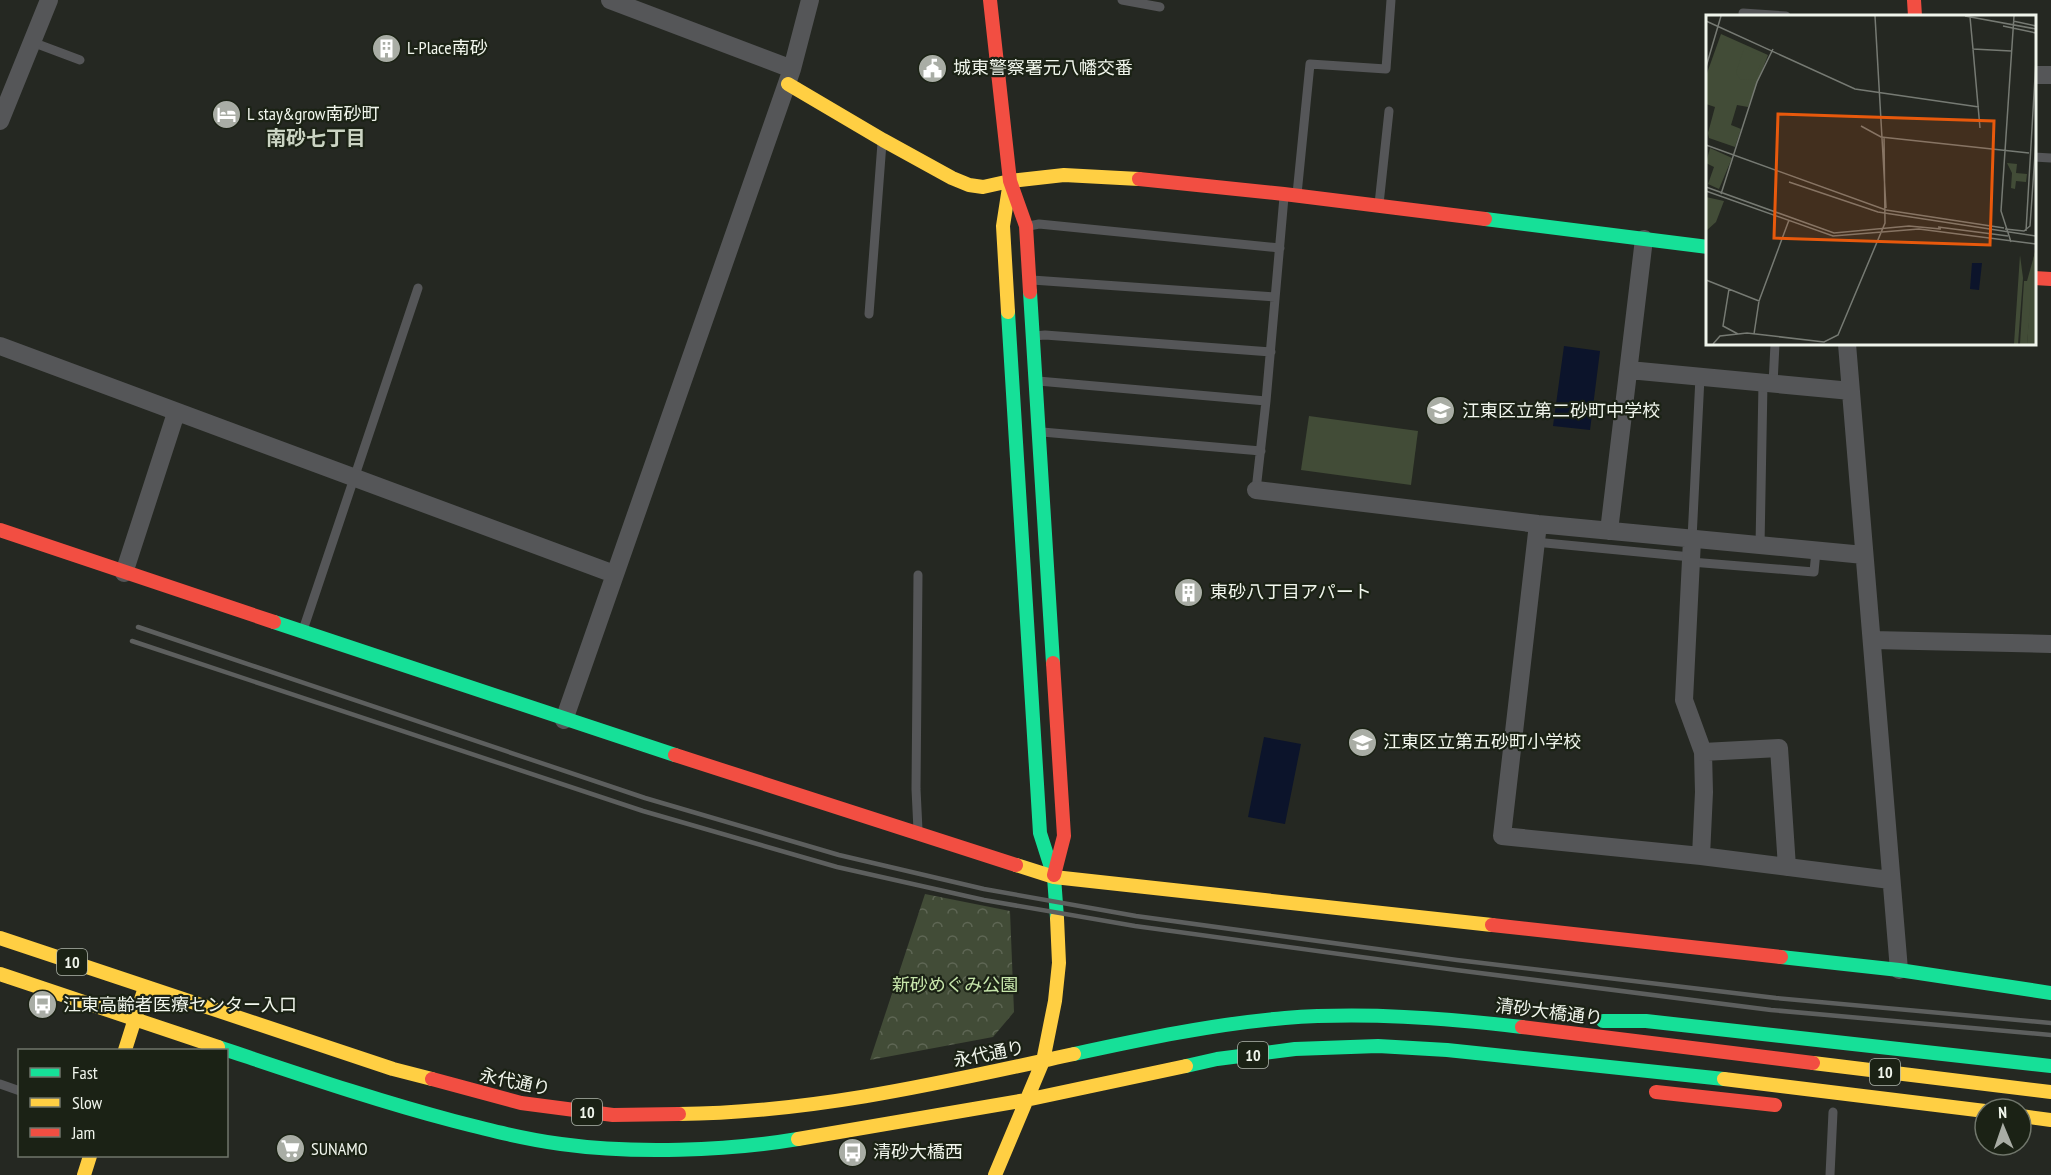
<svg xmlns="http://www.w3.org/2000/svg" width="2051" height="1175" font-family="'PT Sans Narrow','Noto Sans JP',sans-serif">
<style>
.park{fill:url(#park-crowns)}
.pitch{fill:#424c37}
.water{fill:#0c142b}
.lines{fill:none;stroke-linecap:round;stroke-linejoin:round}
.lane{stroke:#555658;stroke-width:9}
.street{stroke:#555658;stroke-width:18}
.fast{stroke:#16e098;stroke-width:14}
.slow{stroke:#ffcf43;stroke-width:14}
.jam{stroke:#f24e42;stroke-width:14}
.rail{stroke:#5d5f5e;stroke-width:4.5}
.labels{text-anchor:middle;stroke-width:4.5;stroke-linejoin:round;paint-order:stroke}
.shield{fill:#1b2215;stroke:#b0b6ac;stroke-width:1.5}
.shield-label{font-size:16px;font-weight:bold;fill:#f0f5ec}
.poi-label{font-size:18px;fill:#f0f5ec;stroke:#1b2215;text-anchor:start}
.park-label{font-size:18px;fill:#c7e6ab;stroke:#1b2215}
.street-label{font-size:18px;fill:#f0f5ec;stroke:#1b2215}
.neighbourhood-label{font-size:20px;font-weight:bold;fill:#cbd4c3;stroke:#1b2215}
.inset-road{fill:none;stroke:#767a73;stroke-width:1.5}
.view{fill:#e8590c;fill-opacity:0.15;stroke:#e8590c;stroke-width:3}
.inset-edge{fill:none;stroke:#f0f5ec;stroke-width:3}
</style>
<defs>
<pattern id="park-crowns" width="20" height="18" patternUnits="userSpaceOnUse" patternTransform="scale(1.5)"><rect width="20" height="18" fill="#424c37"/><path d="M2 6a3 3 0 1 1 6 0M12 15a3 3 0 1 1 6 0" fill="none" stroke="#5e6654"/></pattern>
</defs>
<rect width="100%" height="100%" fill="#252822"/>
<!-- park -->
<path class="park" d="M925 894 1010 911 1014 1012 993 1037 870 1060Z"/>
<!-- pitch -->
<path class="pitch" d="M1309 416 1418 431 1411 485 1301 470Z"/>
<!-- water -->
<path class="water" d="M1564 346 1600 351 1590 430 1553 426Z
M1264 737 1301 744 1285 824 1248 817Z"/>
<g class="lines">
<!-- lane -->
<path class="lane" d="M1122 0 1160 7
M1743 13 1786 16
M32 42 80 60
M2034 157 2051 158
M1297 194 1310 64 1386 69 1391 0
M1379 204 1389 111
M1029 226 1039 224 1280 248
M1032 280 1275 297
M869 314 882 143
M1034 336 1045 335 1271 352
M1038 381 1266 401
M1773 384 1775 344
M1042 432 1261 451
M1256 490 1266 401 1284 197
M1692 539 1700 377
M1535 542 1691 557
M1760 546 1763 383
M1691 562 1814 572 1816 551
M303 630 418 288
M918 830 916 789 918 575
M0 1084 20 1091
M1830 1175 1833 1112"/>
<!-- street -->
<path class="street" d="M792 69 810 0
M2034 75H2051
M0 121 49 0
M1847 344 1899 970
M0 346 614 574
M1629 370 1851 391
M1256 490 1538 524 1864 555
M1538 524 1502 836 1701 856 1890 880
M1609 531 1644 239
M1692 540 1684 700 1703 752 1704 792 1701 856
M124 573 176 413
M1872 640 2051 644
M564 720 792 69 610 0
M1703 752 1779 748 1787 867"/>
<!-- fast -->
<path class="fast" d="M1485 219 1708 247
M1030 292 1053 663
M1008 312 1040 833 1054 877 1057 918
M274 622 675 755
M1781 957 1899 970 2051 993
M1603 1021H1646L2051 1066
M218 1047C296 1073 374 1100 454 1121 489 1130 524 1139 561 1144 633 1154 726 1151 798 1139
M1074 1054C1143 1039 1214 1024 1285 1018 1364 1012 1444 1018 1522 1027
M1186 1066 1217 1059 1295 1049 1378 1046 1447 1050 1724 1079"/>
<!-- slow -->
<path class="slow" d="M788 84 883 140 952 178 969 185 983 187 1010 181 1064 175 1139 179
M1008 312 1003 226 1010 181
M1016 865 1054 877 1492 925
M0 938 393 1069 432 1079
M0 974 218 1047
M125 1050 145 987
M1813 1063 2051 1092
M1724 1079 1985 1111
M679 1114C812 1113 945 1082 1074 1054
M2021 1116 2051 1120
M798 1139 1026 1100 1186 1066
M84 1175 90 1156
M995 1175 1043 1061 1055 1001 1059 963 1057 918"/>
<!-- jam -->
<path class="jam" d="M990 0 1010 181 1026 226 1030 292
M1914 0 1915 16
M1139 179 1284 194 1485 219
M2034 278 2051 279
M0 530 274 622
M1053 663 1064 836 1054 875
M675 755 1016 865
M1492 925 1781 957
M1522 1027 1813 1063
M432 1079 521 1103 613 1115 679 1114
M1656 1092 1775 1105"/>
<!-- rail -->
<path class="rail" d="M138 627 645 798 839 855 984 889 1136 916 1457 960 1776 998 2051 1023
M132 641 643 811 837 867 984 900 1135 926 1456 970 1771 1010 2051 1035"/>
</g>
<!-- icons -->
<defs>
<symbol id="building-disc" viewBox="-11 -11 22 22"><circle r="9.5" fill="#a9ada5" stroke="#1b2215"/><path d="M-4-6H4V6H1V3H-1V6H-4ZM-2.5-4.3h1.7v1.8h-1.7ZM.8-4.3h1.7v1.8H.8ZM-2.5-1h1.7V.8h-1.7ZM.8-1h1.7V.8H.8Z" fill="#fff"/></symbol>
<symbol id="civic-disc" viewBox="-11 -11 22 22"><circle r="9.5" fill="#a9ada5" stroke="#1b2215"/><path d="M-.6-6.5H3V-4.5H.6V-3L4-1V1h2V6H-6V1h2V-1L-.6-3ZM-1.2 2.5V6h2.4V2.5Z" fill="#fff"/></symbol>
<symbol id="hotel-disc" viewBox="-11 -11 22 22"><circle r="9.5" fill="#a9ada5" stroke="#1b2215"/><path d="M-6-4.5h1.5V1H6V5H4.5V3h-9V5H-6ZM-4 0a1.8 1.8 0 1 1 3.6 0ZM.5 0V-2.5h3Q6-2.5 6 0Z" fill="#fff"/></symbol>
<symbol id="school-disc" viewBox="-11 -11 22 22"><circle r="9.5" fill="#a9ada5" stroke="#1b2215"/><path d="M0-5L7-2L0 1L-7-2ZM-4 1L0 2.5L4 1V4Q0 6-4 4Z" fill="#fff"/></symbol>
<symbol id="bus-disc" viewBox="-11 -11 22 22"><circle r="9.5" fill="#a9ada5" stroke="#1b2215"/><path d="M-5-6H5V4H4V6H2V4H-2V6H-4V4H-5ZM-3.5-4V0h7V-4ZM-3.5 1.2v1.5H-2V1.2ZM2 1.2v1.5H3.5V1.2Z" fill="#fff"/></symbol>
<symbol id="supermarket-disc" viewBox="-11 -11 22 22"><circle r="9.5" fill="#a9ada5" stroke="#1b2215"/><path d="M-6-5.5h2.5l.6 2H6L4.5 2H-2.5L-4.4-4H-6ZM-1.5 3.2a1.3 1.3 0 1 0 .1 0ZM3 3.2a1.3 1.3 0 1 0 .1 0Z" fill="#fff"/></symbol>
</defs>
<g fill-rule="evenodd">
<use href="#building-disc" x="370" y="32" width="33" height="33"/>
<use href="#civic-disc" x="916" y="52" width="33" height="33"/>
<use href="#hotel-disc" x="210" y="98" width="33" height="33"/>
<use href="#school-disc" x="1424" y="394" width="33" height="33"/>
<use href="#building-disc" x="1172" y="576" width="33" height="33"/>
<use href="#school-disc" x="1346" y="726" width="33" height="33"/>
<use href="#bus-disc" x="26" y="988" width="33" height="33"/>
<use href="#supermarket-disc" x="274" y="1132" width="33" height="33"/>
<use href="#bus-disc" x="836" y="1136" width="33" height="33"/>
</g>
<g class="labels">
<!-- shield labels -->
<g class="shield">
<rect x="57" y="949" width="30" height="26" rx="4.5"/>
<rect x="1238" y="1042" width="30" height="26" rx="4.5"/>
<rect x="1870" y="1059" width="30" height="26" rx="4.5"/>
<rect x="572" y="1099" width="30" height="26" rx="4.5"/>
</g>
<g class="shield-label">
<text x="72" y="968">10</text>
<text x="1253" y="1061">10</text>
<text x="1885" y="1078">10</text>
<text x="587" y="1118">10</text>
</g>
<!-- poi labels -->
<g class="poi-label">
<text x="407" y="54">L-Place南砂</text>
<text x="953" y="74">城東警察署元八幡交番</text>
<text x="247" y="120">L stay&amp;grow南砂町</text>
<text x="1462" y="417">江東区立第二砂町中学校</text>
<text x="1210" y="598">東砂八丁目アパート</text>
<text x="1383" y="748">江東区立第五砂町小学校</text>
<text x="63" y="1011">江東高齢者医療センター入口</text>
<text x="311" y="1155">SUNAMO</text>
<text x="873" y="1158">清砂大橋西</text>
</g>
<!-- park labels -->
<g class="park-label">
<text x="955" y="991">新砂めぐみ公園</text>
</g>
<!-- street labels -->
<g class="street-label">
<text transform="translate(1549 1012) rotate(7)" y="6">清砂大橋通り</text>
<text transform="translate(989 1054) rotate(-11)" y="6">永代通り</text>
<text transform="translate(515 1082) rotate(12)" y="6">永代通り</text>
</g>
<!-- neighbourhood labels -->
<g class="neighbourhood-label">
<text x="316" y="145">南砂七丁目</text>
</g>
</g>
<!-- overview -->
<g transform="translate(1706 15)">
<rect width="330" height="330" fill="#252822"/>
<path d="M330 234 321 329H314L318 266H321ZM314 240 317 263 312 329H308Z" fill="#424c37"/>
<path d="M15 19 62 40 42 92 31 90 25 110 35 114 29 132 3 123 2 118 9 92 0 89V61ZM4 133 26 143 13 174 2 169 8 152 0 148ZM301 148 311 149 310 158 321 159 320 167 310 166 309 174 305 173 306 158ZM0 182 18 186 10 207 0 216ZM330 232V329H321L327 245Z" fill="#424c37"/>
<path d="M38 33 57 41 49 65 34 64 30 58Z" fill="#424c37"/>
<path d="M266 248H276L273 275 264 274Z" fill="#0c142b"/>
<path class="inset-road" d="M169 1 180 193M259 1 330 14M264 2 267 34 305 36M0 6 149 74 273 92M307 6 330 11M297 11 330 18M267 34 274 113M0 52 15 1M155 111 175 122 323 138M0 130 180 195 298 213M83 167 172 197 330 221M0 172 128 218 203 211 235 214M0 176 127 221 213 214 330 229M15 179 51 67 67 34M232 212 302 221M299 214 318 216 324 211 330 125M320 216 330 45M305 227 295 196 308 1M0 265 53 286 83 205M23 274 17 311 32 319M48 319 53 286M7 329 14 321 41 318 118 327 132 320 179 208 178 122"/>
<path class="view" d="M72 99 288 106 284 230 68 223Z"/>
<rect width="330" height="330" class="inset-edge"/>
</g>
<!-- legend -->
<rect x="18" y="1049" width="210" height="108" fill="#1b2215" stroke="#70766b" stroke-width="1.5"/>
<rect x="30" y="1068" width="30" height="9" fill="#16e098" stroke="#70766b" stroke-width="1.5"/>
<text x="72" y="1079" font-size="18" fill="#f0f5ec">Fast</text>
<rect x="30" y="1098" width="30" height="9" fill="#ffcf43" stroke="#70766b" stroke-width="1.5"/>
<text x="72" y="1109" font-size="18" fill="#f0f5ec">Slow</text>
<rect x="30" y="1128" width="30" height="9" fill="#f24e42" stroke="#70766b" stroke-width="1.5"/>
<text x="72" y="1139" font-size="18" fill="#f0f5ec">Jam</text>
<!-- north arrow -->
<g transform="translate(2003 1127) rotate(358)"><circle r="28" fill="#1b2215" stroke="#70766b" stroke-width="1.5"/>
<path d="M0-4.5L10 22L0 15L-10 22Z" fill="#a9ada5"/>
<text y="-9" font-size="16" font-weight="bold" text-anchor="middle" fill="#f0f5ec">N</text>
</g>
</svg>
